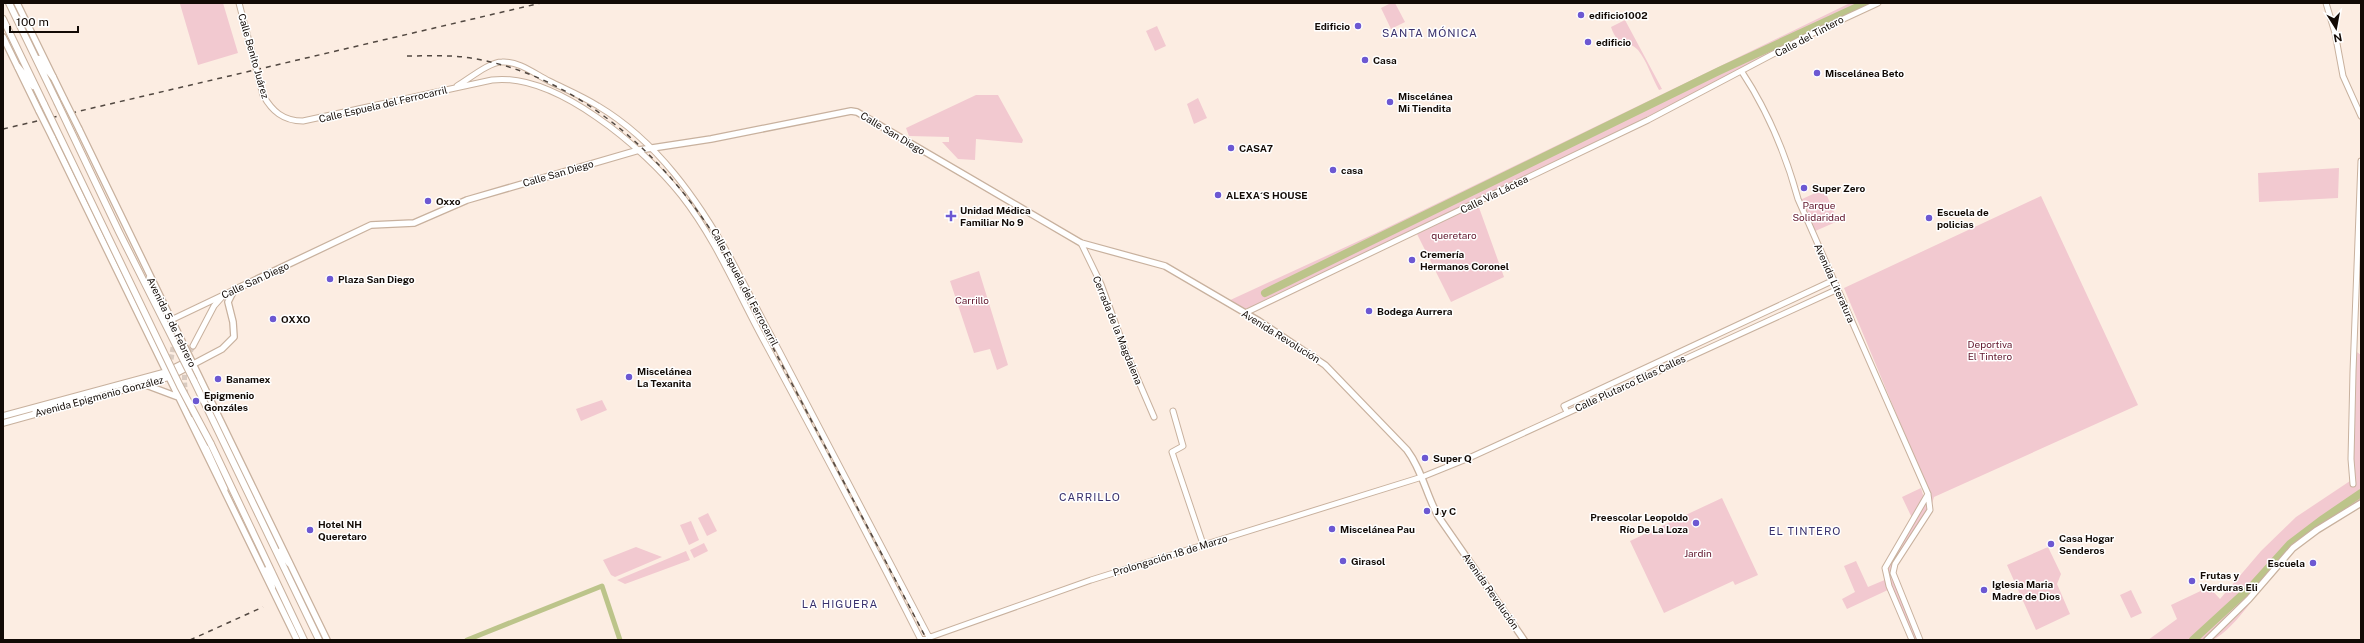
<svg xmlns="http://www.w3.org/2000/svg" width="2364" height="643" font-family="'Public Sans',sans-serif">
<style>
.green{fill:#f2c9d0}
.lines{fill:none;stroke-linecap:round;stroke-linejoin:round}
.canal{stroke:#bcc48a;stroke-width:5}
.river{stroke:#bcc48a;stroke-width:8}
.tertiary-tunnel{stroke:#d9cbc1;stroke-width:5;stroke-dasharray:5 2.5;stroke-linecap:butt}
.tertiary-casing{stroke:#c8b19e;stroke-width:7}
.secondary-casing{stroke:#c8b19e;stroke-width:8}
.trunk-casing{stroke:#c8b19e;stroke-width:8}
.tertiary{stroke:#fff;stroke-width:5}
.secondary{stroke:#fff;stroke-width:5.5}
.trunk{stroke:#fff;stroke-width:6}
.rail{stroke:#524841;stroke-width:1.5;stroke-dasharray:5 5;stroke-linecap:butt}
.tertiary-bridge-casing{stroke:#c8b19e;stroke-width:7;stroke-linecap:butt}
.secondary-bridge-casing{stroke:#c8b19e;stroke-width:8;stroke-linecap:butt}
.trunk-bridge-casing{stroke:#c8b19e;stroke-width:8;stroke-linecap:butt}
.tertiary-bridge{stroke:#fff;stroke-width:5}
.secondary-bridge{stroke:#fff;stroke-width:5.5}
.trunk-bridge{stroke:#fff;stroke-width:6}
.poi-dot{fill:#6c58d2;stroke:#fff;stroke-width:1.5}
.labels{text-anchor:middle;stroke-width:3;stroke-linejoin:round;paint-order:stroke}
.poi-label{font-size:10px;font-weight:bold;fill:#120a05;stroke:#fff;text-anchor:start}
.street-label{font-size:10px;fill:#120a05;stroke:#fff}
.park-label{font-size:10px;fill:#60152c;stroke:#fff}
.neighbourhood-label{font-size:11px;letter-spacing:1px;fill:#39316d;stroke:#fff}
</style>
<rect width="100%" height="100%" fill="#fcede2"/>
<!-- green -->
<path class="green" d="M183 3H223L238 53 198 65 180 4Z
M1391 3H1395L1405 22 1391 29 1381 8Z
M1850 3H1881L1846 17 1477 202 1504 277 1451 302 1417 234 1245 313 1226 302 1376 233Z
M1625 20 1662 89 1659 90C1652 78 1647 61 1638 50 1628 39 1619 50 1611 27Z
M1157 26 1166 46 1155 51 1146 31Z
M976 95H998L1023 140 1022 143 976 139 975 160 958 159 942 142H949V137L909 136 906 128Z
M1198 98 1207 118 1194 124 1187 104Z
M2339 168 2338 198 2259 202 2258 173Z
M1824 189 1838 221 1813 232 1800 200Z
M2041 196 2138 405 1934 497 1931 507 1892 569 1921 640H1914L1890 589 1847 609 1842 599 1855 592 1844 566 1856 561 1868 587 1887 579 1888 567 1930 495 1844 288Z
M979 271 1008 365 997 370 990 349 974 353 950 281Z
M2354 350 2361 355V503C2340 517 2311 532 2293 549 2270 571 2238 629 2212 640 2203 643 2160 640 2148 640L2177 619 2171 605 2209 587 2220 599 2261 551 2296 517 2353 479Z
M602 400 607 410 581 421 576 409Z
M1921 488 1924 498 1912 518 1902 497Z
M1722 498 1758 575 1735 585 1733 581 1664 613 1630 541Z
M708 513 717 531 707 536 698 518Z
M691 521 699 540 689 545 680 525Z
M704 543 708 551 694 558 690 550Z
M636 547 662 557 615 577 611 575 603 560Z
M2048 547 2061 574 2057 584 2070 614 2036 630 2007 565Z
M686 551 690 560 625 584 617 580Z
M2131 590 2142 613 2131 618 2120 595Z"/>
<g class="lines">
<!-- canal -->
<path class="canal" d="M467 640 602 586 620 640"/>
<!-- river -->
<path class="river" d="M1265 293 1719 71 1866 3
M2193 640 2253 585 2290 544 2323 519 2361 493"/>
<!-- tertiary-tunnel -->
<path class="tertiary-tunnel" d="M163 372 171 360 174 341
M186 395C183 376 184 363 193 346"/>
<defs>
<path id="tertiary" d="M2326 3 2335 33 2343 76 2361 116
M1742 72C1767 110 1786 155 1798 199L1928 494 1930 510 1895 564 1893 573 1920 640
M457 86C469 79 489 62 502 62 519 61 535 74 549 81 565 89 582 96 598 106 657 141 698 200 731 259L930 639
M263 95C272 111 283 121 303 121L492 80C555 72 644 148 681 195 715 238 737 291 763 339 817 439 870 539 921 640
M1081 243 1101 284 1126 352 1154 417
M149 278 172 330
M1245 313 1648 120 1811 34 1878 3
M171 320 234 290
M193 346 214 306 222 297
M1173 411 1183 446 1172 452 1203 544
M35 412 95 394
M1567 412 1564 406 1834 280
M193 419 225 489
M2353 484 2351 459 2353 372 2361 161
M922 640 1091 580 1422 477 1469 458 1838 289
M1912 640 1889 586 1885 568 1928 494"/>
<path id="secondary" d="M17 3 64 99
M3 37 39 111
M79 129 327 640
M52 137 297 640
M146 385 178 397
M3 416 166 372 188 361
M3 423 169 377 222 349 234 337 233 322 228 302 234 290 371 225 414 223 467 200 639 150 711 139 851 111 857 112 1081 243 1165 266 1259 321 1325 365 1407 450C1422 470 1426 494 1438 516L1524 640
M2207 640 2249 599 2293 548 2317 530 2361 503"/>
<path id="trunk" d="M9 3 57 102
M3 19 44 104
M39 59 53 77
M18 67 33 86
M194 381 319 640
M211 444 304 640
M281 551 289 563
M267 570 272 587"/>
</defs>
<!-- tertiary casing -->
<use href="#tertiary" class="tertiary-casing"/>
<!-- secondary casing -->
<use href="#secondary" class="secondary-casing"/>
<!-- trunk casing -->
<use href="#trunk" class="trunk-casing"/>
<!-- tertiary -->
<use href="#tertiary" class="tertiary"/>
<!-- secondary -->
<use href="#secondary" class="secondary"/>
<!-- trunk -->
<use href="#trunk" class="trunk"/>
<!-- rail -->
<path class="rail" d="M407 56C426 56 445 55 464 57 569 71 656 147 712 232L927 640
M3 129 541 3
M190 640 263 607"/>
<defs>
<path id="tertiary-bridge" d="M239 3 263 95"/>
<path id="secondary-bridge" d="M64 99 79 129
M39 111 52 137"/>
<path id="trunk-bridge" d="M57 102 119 232 194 381
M44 104 180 386 211 444"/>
</defs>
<!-- tertiary-bridge casing -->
<use href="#tertiary-bridge" class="tertiary-bridge-casing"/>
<!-- secondary-bridge casing -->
<use href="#secondary-bridge" class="secondary-bridge-casing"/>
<!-- trunk-bridge casing -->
<use href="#trunk-bridge" class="trunk-bridge-casing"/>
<!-- tertiary-bridge -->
<use href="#tertiary-bridge" class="tertiary-bridge"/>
<!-- secondary-bridge -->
<use href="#secondary-bridge" class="secondary-bridge"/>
<!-- trunk-bridge -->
<use href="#trunk-bridge" class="trunk-bridge"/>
</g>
<!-- markers -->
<g class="poi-dot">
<circle cx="1581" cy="15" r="4"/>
<circle cx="1358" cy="26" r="4"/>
<circle cx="1588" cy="42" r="4"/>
<circle cx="1365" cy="60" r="4"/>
<circle cx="1817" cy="73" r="4"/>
<circle cx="1390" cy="102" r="4"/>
<circle cx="1231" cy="148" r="4"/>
<circle cx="1333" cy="170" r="4"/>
<circle cx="1804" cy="188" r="4"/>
<circle cx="1218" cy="195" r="4"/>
<circle cx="428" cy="201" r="4"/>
<path d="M949 210h4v4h4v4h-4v4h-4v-4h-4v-4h4z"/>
<circle cx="1929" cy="218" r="4"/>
<circle cx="1412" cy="260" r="4"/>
<circle cx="330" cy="279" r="4"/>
<circle cx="1369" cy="311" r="4"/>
<circle cx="273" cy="319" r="4"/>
<circle cx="629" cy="377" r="4"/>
<circle cx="218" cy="379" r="4"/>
<circle cx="196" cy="401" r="4"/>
<circle cx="1425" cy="458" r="4"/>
<circle cx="1427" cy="511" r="4"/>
<circle cx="1696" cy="523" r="4"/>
<circle cx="1332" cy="529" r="4"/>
<circle cx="310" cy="530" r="4"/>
<circle cx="2051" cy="544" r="4"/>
<circle cx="1343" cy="561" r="4"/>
<circle cx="2313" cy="563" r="4"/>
<circle cx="2192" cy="581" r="4"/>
<circle cx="1984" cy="590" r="4"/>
</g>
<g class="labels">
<!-- poi labels -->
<g class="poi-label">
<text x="1589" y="19">edificio1002</text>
<text x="1350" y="30" text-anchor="end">Edificio</text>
<text x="1596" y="46">edificio</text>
<text x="1373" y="64">Casa</text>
<text x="1825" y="77">Miscelánea Beto</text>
<text x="1398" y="100">Miscelánea<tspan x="1398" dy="12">Mi Tiendita</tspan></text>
<text x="1239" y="152">CASA7</text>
<text x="1341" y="174">casa</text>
<text x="1812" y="192">Super Zero</text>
<text x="1226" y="199">ALEXA´S HOUSE</text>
<text x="436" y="205">Oxxo</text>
<text x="960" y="214">Unidad Médica<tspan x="960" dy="12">Familiar No 9</tspan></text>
<text x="1937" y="216">Escuela de<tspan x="1937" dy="12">policias</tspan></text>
<text x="1420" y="258">Cremería<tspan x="1420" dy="12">Hermanos Coronel</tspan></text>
<text x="338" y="283">Plaza San Diego</text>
<text x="1377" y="315">Bodega Aurrera</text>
<text x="281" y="323">OXXO</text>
<text x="637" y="375">Miscelánea<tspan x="637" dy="12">La Texanita</tspan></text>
<text x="226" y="383">Banamex</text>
<text x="204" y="399">Epigmenio<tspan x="204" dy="12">Gonzáles</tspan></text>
<text x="1433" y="462">Super Q</text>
<text x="1435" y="515">J y C</text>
<text x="1688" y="521" text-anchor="end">Preescolar Leopoldo<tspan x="1688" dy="12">Río De La Loza</tspan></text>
<text x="318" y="528">Hotel NH<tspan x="318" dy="12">Queretaro</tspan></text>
<text x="1340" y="533">Miscelánea Pau</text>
<text x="2059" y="542">Casa Hogar<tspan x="2059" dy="12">Senderos</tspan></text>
<text x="1351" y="565">Girasol</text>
<text x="2305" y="567" text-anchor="end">Escuela</text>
<text x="2200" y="579">Frutas y<tspan x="2200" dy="12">Verduras Eli</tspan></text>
<text x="1992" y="588">Iglesia Maria<tspan x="1992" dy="12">Madre de Dios</tspan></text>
</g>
<!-- street labels -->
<g class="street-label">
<text transform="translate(1809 36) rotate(-28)" y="4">Calle del Tintero</text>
<text transform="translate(254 56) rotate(74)" y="4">Calle Benito Juárez</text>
<text transform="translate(383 104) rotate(-13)" y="4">Calle Espuela del Ferrocarril</text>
<text transform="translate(893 133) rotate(31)" y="4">Calle San Diego</text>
<text transform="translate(558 173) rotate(-16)" y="4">Calle San Diego</text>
<text transform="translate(1494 194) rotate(-26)" y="4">Calle Vía Láctea</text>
<text transform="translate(255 280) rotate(-25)" y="4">Calle San Diego</text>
<text transform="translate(1835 283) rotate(66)" y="4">Avenida Literatura</text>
<text transform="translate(745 287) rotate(62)" y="4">Calle Espuela del Ferrocarril</text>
<text transform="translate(172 322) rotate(64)" y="4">Avenida 5 de Febrero</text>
<text transform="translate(1118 330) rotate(68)" y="4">Cerrada de la Magdalena</text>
<text transform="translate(1281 336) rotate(32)" y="4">Avenida Revolución</text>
<text transform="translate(1630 383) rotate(-25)" y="4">Calle Plutarco Elías Calles</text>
<text transform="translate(99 396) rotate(-15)" y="4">Avenida Epigmenio González</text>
<text transform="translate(1170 555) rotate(-17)" y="4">Prolongación 18 de Marzo</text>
<text transform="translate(1491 591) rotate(55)" y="4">Avenida Revolución</text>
</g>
<!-- park labels -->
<g class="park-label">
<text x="1819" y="209">Parque<tspan x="1819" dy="12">Solidaridad</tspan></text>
<text x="1454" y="239">queretaro</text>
<text x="972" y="304">Carrillo</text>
<text x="1990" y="348">Deportiva<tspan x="1990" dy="12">El Tintero</tspan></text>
<text x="1698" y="557">Jardin</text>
</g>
<!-- neighbourhood labels -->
<g class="neighbourhood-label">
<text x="1430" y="37">SANTA MÓNICA</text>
<text x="1090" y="501">CARRILLO</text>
<text x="1805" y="535">EL TINTERO</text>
<text x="840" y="608">LA HIGUERA</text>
</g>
</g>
<!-- border -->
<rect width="2364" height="643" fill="none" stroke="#120a05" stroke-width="8"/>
<!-- north arrow -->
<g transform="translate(2336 28) rotate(169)" stroke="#ffffff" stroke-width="3" paint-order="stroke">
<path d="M0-3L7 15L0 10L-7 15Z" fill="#120a05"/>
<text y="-6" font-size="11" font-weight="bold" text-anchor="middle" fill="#120a05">N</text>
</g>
<!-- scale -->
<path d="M10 26v6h68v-6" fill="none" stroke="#120a05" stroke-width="2"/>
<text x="16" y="26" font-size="12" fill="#120a05" stroke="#ffffff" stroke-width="3" paint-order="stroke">100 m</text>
</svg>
